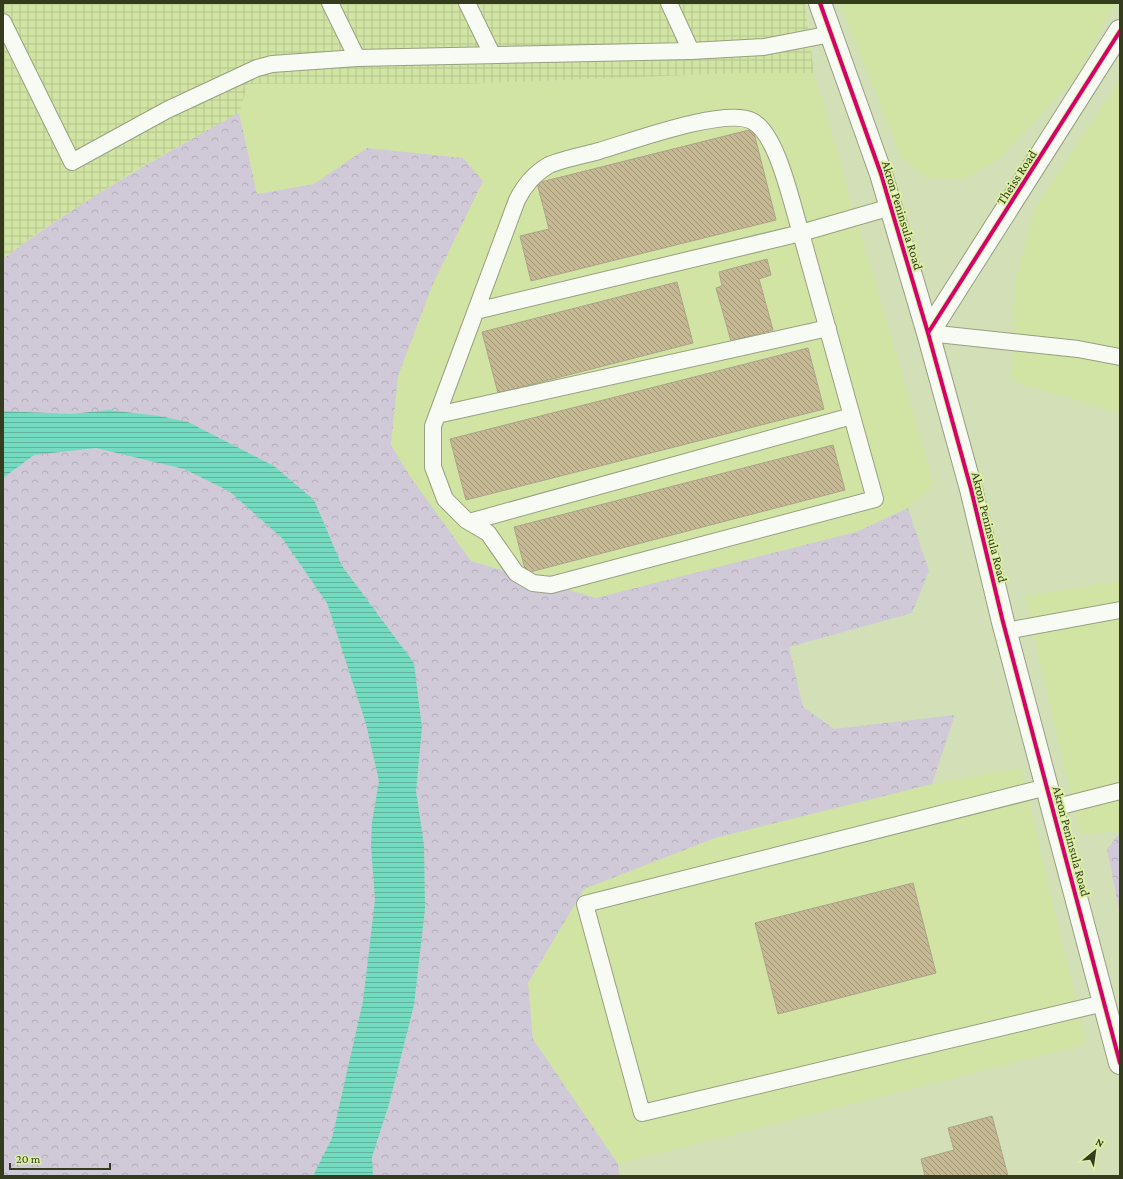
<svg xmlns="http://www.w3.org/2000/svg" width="1123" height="1179" font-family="'Crimson Pro',serif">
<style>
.built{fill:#d2e4a4}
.industrial{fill:url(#industrial-grid)}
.forest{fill:url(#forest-crowns)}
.water{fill:url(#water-rules)}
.building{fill:url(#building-back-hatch);stroke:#aba589}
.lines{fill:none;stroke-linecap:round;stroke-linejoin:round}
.lane-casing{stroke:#97a080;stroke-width:18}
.secondary-casing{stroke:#97a080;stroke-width:24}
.lane{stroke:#f8faf4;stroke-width:16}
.secondary{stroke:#f8faf4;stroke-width:22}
.cycleway-casing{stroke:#dbf0a5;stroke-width:6}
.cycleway{stroke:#d6006c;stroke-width:4}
.labels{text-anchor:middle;stroke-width:4;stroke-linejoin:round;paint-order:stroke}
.street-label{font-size:13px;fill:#343c1d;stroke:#dbf0a5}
</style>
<defs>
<pattern id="industrial-grid" width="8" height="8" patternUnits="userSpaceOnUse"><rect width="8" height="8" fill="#d2e4a4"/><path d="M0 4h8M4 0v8" fill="none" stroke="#b5c48d"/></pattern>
<pattern id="forest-crowns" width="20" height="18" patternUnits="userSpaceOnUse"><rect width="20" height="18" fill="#d0cad8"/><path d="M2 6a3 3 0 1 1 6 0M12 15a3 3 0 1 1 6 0" fill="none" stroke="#b3aeb9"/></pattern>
<pattern id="water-rules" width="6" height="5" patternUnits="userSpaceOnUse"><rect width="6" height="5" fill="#74dbc0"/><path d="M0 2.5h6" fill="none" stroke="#60b39b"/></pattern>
<pattern id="building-back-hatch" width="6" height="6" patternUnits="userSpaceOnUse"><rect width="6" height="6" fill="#c5b893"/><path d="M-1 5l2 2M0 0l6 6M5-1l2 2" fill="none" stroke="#a19777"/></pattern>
</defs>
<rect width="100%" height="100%" fill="#d3dfb6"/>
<!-- built -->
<path class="built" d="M840 3H1116L1075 78 998 160 964 179 925 177 901 157Z
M740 73H814L934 484 908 508 856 532 596 598 471 561 409 475 391 445 398 376 432 286 367 148 314 184 256 194 239 113 248 84H462Z
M1120 79V413L1012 381 1015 282 1035 208Z
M1120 581V831L1080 834 1025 596Z
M1021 768 1086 1044 618 1164 533 1039 528 983 584 889 715 838 932 784Z"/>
<!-- industrial -->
<path class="industrial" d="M3 3H805L814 73H740L462 84H248L239 113 135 170 37 233 3 259Z"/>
<!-- forest -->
<path class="forest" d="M239 113 257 194 314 184 367 148 463 158 483 181 432 286 398 376 391 445 409 475 471 561 596 598 856 532 908 508 929 571 912 613 789 647 803 707 834 729 955 715 932 784 715 838 584 889 528 983 533 1039 618 1164 619 1176H3V259C77 203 157 158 239 113Z
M1120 833V914L1107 849Z"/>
<!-- water -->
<path class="water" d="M109 410 159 416 188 422 274 466 314 500 342 566 414 663 422 728 416 791 424 845 425 909 414 1005 389 1104 372 1157 373 1176H313L332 1138 363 1001 375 900 371 846 372 822 379 781 366 724 327 603 282 538 229 491 184 469 96 448 34 455 3 478V411L71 414Z"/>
<!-- building -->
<path class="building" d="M753 129 776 220 531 281 520 236 549 229 537 183Z
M767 259 771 275 759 279 773 330 731 341 716 288 722 286 719 272Z
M677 282 693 343 498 393 482 332Z
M808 348 824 409 466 500 450 439Z
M833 445 845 490 526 573 514 527Z
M913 883 936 973 778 1014 755 923Z
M992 1116 1008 1176H925L921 1159 954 1150 948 1128Z"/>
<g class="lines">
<defs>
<path id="lane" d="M330 3 357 58
M467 3 492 54
M3 22 72 162 167 110 257 68 272 64 357 58 691 51 669 3
M691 51 764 47 831 34
M476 311 801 233 875 499 551 585 533 583 516 573 488 533 466 520 445 499 433 467V426L517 200C524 186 535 173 549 165 563 159 584 155 599 151 630 142 724 107 752 121 778 134 792 206 801 233L891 207
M928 333 1078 349 1120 357
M437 415 828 328
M469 522 852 416
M1006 631 1120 610
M1047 787 585 904 642 1113 1104 1003
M1053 808 1120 791"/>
<path id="secondary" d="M820 3 881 174 928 333 971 489 1003 622 1120 1063
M928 333 1120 31"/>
</defs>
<!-- lane casing -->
<use href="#lane" class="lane-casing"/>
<!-- secondary casing -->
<use href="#secondary" class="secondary-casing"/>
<!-- lane -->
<use href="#lane" class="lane"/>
<!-- secondary -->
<use href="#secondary" class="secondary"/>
<defs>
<path id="cycleway" d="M820 3 881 174 928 333 971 489 1003 622 1120 1063
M928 333 1120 31"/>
</defs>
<!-- cycleway casing -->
<use href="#cycleway" class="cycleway-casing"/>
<!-- cycleway -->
<use href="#cycleway" class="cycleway"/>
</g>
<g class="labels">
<!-- street labels -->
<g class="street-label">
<text transform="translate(1016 177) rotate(-57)" y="5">Theiss Road</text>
<text transform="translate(903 215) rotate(73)" y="5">Akron Peninsula Road</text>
<text transform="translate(990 527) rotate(76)" y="5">Akron Peninsula Road</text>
<text transform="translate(1072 841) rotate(75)" y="5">Akron Peninsula Road</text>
</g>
</g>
<!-- border -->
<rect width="1123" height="1179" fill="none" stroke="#343c1d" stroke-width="8"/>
<!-- north arrow -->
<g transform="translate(1095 1151) rotate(29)" stroke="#dbf0a5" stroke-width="3" paint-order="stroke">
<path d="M0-3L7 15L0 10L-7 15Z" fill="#343c1d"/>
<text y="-6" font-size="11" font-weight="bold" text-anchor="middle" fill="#343c1d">N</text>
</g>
<!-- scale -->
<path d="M10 1163v6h100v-6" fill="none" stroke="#343c1d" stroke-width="2"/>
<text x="16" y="1163" font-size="12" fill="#343c1d" stroke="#dbf0a5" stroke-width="3" paint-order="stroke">20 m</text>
</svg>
